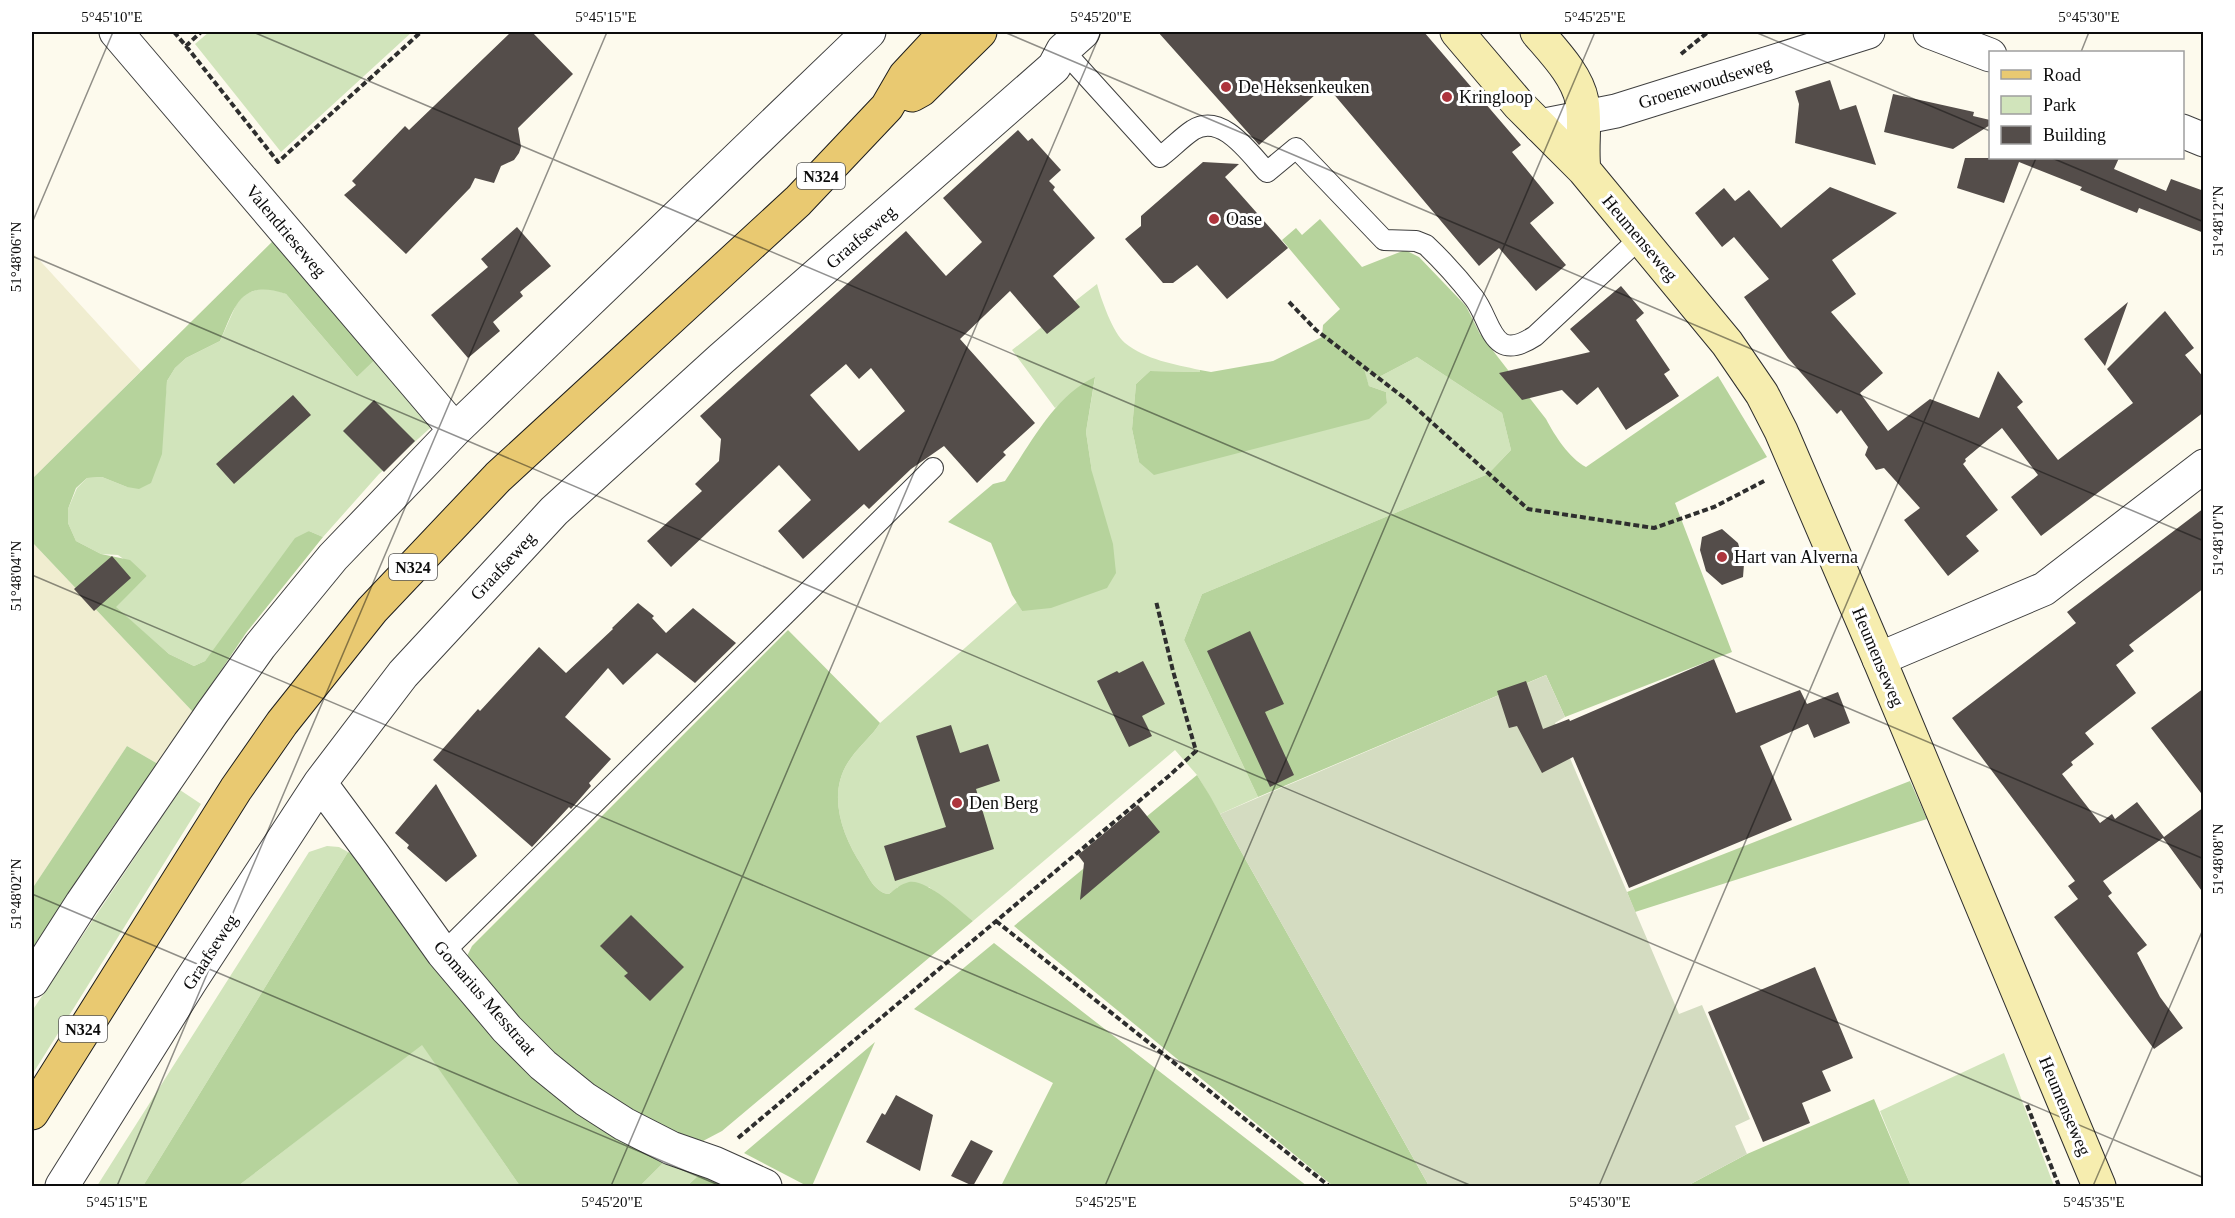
<svg xmlns="http://www.w3.org/2000/svg" width="2235" height="1218" font-family="'Times New Roman',serif">
<style>
.farmland{fill:#f0edd0}
.green{fill:#d1e4bb}
.forest{fill:#b6d39c}
.cemetery{fill:#d4dcc1}
.building{fill:#544d4a;fill-rule:evenodd}
.lines{fill:none;stroke-linecap:round;stroke-linejoin:round}
.lane-casing{stroke:#3f3f3f;stroke-width:22}
.street-casing{stroke:#3f3f3f;stroke-width:35}
.secondary-casing{stroke:#2e2e2e;stroke-width:35}
.primary-casing{stroke:#1d1d1d;stroke-width:35}
.path{stroke:#2e2e2e;stroke-width:4;stroke-dasharray:6 3;stroke-linecap:butt}
.lane{stroke:#fff;stroke-width:20}
.street{stroke:#fff;stroke-width:33}
.secondary{stroke:#f6edaf;stroke-width:33}
.primary{stroke:#e9c971;stroke-width:33}
.ticks{fill:none;stroke:#0c0c0c;stroke-width:1.5;stroke-opacity:0.45}
.poi-dot{fill:#ad343c;stroke:#fff;stroke-width:2}
.labels{text-anchor:middle;stroke-width:6;stroke-linejoin:round;paint-order:stroke}
.shield{fill:#fff;stroke:#555;stroke-width:1.5}
.shield-label{font-size:16px;font-weight:bold;fill:#0c0c0c}
.street-label{font-size:18px;fill:#0c0c0c;stroke:#fff}
.poi-label{font-size:18px;fill:#0c0c0c;stroke:#fff;text-anchor:start}
.neatline{fill:none;stroke:#0c0c0c;stroke-width:2}
.ticks-label{font-size:15px;text-anchor:middle;fill:#0c0c0c}
</style>
<rect width="100%" height="100%" fill="#fdfaed"/>
<!-- farmland -->
<path class="farmland" d="M32 252 141 371 32 479Z
M32 542 193 712 158 764 127 746 32 889Z"/>
<!-- green -->
<path class="green" d="M209 32H412L281 152 195 44Z
M1097 284C1101 299 1113 333 1125 343 1146 360 1174 364 1200 370V372L1150 371 1136 384 1132 429 1139 462 1387 403 1386 392 1369 386 1363 369 1379 377 1417 357 1502 413 1511 450 1488 474 1202 594 1184 640 1258 797 1220 814 1197 775 1175 750 973 921 929 887H898L889 894C875 893 868 876 862 866 841 834 826 791 851 758 860 745 872 736 880 723L1017 602 1022 611 1092 472 1086 432 1095 378 1055 408 1012 350Z
M259 289H273L286 294 357 377 381 354 438 421 379 474 323 537 309 531 205 661 194 666 169 654 115 607 147 576 118 555 101 554 76 541 68 523V509L77 488 87 478 102 477 127 487 165 403 167 381 175 368 186 358 220 341 236 305 245 294Z
M180 790 201 804 32 1075V1011Z
M327 846 339 847 348 852 143 1186H97L309 852Z
M422 1044 520 1186H238Z
M2004 1053 2054 1186H1911L1880 1111Z
M664 1162 700 1174 687 1186H640Z"/>
<!-- forest -->
<path class="forest" d="M1320 219 1362 267 1405 250 1419 257 1466 306 1480 334 1546 419C1555 436 1569 458 1586 467L1718 376 1767 457 1675 503 1732 652 1565 717 1546 675 1258 797 1184 640 1202 594 1488 474 1511 450 1502 413 1417 357 1379 377 1364 369 1369 386 1386 392 1387 403 1369 419 1154 475 1139 462 1132 429 1136 384 1150 371 1200 372V370L1211 372 1273 361 1322 337 1323 325 1340 309 1282 240 1296 228 1302 235Z
M278 236 381 354 357 377 286 294C240 278 235 307 220 341L186 358 175 368 167 381 162 454 151 483 139 489 127 487 102 477 87 478 76 488 68 509V523L76 541 101 554 130 560 147 576 116 607 169 654 194 666 205 661 295 538 309 531 323 537 246 633 193 712 32 542V479Z
M1095 377 1086 432 1092 472 1113 544 1116 573 1107 588 1051 608 1022 611 1012 595 991 543 948 522 993 484 1005 481C1030 445 1054 396 1095 377Z
M788 630 880 723C872 736 860 745 851 758 826 791 841 834 862 866 868 876 875 893 889 894 895 889 901 884 909 882 927 879 959 910 973 921L722 1131 703 1141 677 1133 604 1096 526 1029 467 956 472 946Z
M127 746 158 764 114 825 32 949V889Z
M1197 775 1210 796 1429 1186H1333L1014 926Z
M1910 781 1927 819 1635 912 1627 892Z
M348 852 358 857 381 883 664 1162 640 1186H520L422 1045 238 1186H143Z
M994 943 1307 1186H1001L1053 1083 914 1009Z
M875 1042 812 1186H807L744 1153Z
M1874 1099 1911 1186H1687L1747 1154Z
M700 1174 728 1186H687Z"/>
<!-- cemetery -->
<path class="cemetery" d="M1546 675 1565 717 1555 723 1679 1014 1702 1005 1750 1119 1735 1126 1747 1154 1687 1186H1429L1220 814Z"/>
<!-- building -->
<path class="building" d="M511 32H532L573 74 518 128 521 147 519 153 514 160 501 166 494 183 475 178 470 188 406 254 344 195 356 185 352 181 405 126 409 130Z
M1158 32H1424L1521 145 1512 152 1554 203 1530 223 1566 265 1536 291 1499 248 1479 266 1326 85 1259 145Z
M1830 80 1840 110 1856 105 1876 165 1795 143 1799 104 1795 91Z
M1893 94 1974 112 1973 116 1990 120V125L1953 149 1884 132Z
M1018 130 1028 141 1032 138 1061 170 1049 181 1055 187 1053 190 1095 238 1053 276 1080 307 1047 334 1010 291 960 339 1035 423 1003 452 1006 455 977 483 944 446 911 469 869 509 864 504 803 559 778 531 811 500 779 465 671 567 647 541 702 491 695 484 719 461 721 439 700 416 906 231 946 276 982 242 943 198ZM846 364 859 379 871 368 905 411 859 451 810 395Z
M1965 158H2119L2114 169 2166 191 2171 179 2204 191V233L2139 208 2137 213 2080 190 2082 187 2019 162 2004 203 1957 188Z
M1203 162 1239 164 1225 177 1288 248 1227 299 1197 265 1173 283H1163L1125 239 1141 226V216Z
M1830 187 1897 213 1832 260 1856 294 1831 312 1883 373 1860 393 1888 431 1930 399 1979 418 1998 371 2023 402 2017 407 2058 460 2133 403 2107 369 2165 311 2194 348 2185 355 2204 378V412L2041 536 2011 497 2038 475 2002 428 1965 459 1966 461 1963 464 1998 510 1966 536 1979 551 1948 576 1904 520 1920 508 1884 468 1876 470 1865 455 1868 447 1841 410 1837 414 1788 358 1744 297 1769 279 1734 237 1722 247 1695 213 1724 188 1735 201 1749 190 1781 228Z
M517 227 551 266 520 292 523 296 493 322 500 331 468 358 431 315 488 267 481 259Z
M1621 286 1644 313 1636 320 1670 370 1664 374 1679 396 1626 430 1598 387 1577 405 1562 390 1522 400 1499 373 1590 352 1570 329Z
M2128 302 2105 366 2084 339Z
M293 395 311 415 234 484 216 464Z
M374 400 415 441 384 472 343 431Z
M2204 508V588L2129 645 2134 651 2116 665 2136 693 2085 733 2094 744 2071 762 2073 765 2062 774 2100 823 2112 814 2115 819 2137 802 2164 837 2204 807V894L2163 838 2103 881 2112 893 2108 896 2147 945 2137 953 2160 997 2183 1028 2154 1049 2054 917 2078 899 2068 886 2075 881 1952 718 2076 623 2067 612Z
M1722 529 1738 543 1744 564 1743 577 1722 585 1706 571 1700 550 1702 537Z
M112 556 131 578 94 611 74 589Z
M638 603 654 616 652 618 666 633 693 608 736 643 695 683 657 653 623 685 608 668 565 717 611 759 589 783 591 786 571 809 569 807 532 847 433 760 478 709 480 711 539 647 566 673 613 629 612 628Z
M1250 631 1284 704 1265 712 1294 775 1270 787 1207 651Z
M1714 659 1736 713 1800 690 1807 704 1838 692 1850 723 1814 738 1808 724 1760 746 1792 820 1629 888 1573 757 1542 773 1517 726 1509 728 1497 691 1526 681 1543 729 1569 719 1570 721Z
M1143 661 1165 704 1142 716 1152 736 1129 747 1097 681 1117 671 1119 673Z
M2204 688V797L2151 728Z
M951 725 960 753 988 744 1000 781 976 789 994 849 895 881 884 846 946 827 916 736Z
M436 784 477 856 446 882 407 848 409 845 395 833Z
M1138 805 1160 832 1080 900 1084 863 1078 855Z
M631 915 684 967 650 1001 624 976 628 973 600 946Z
M1815 967 1853 1058 1822 1071 1831 1091 1802 1103 1810 1123 1763 1142 1708 1012Z
M896 1095 933 1115 920 1171 866 1142 882 1113 885 1115Z
M971 1140 993 1151 973 1186 951 1176Z"/>
<g class="lines">
<defs>
<path id="lane" d="M1063 50 1160 157C1171 149 1181 138 1193 130 1222 112 1250 154 1267 172L1296 148 1384 240 1416 241 1426 245C1443 261 1459 279 1474 298 1492 321 1491 365 1535 336L1640 238
M443 953 933 468"/>
<path id="street" d="M116 32 455 430
M1930 32 1990 55
M1540 126 1616 111 1868 32
M2182 131 2204 140
M1879 659 2044 589 2204 466
M320 783 374 856 443 953 507 1029 543 1065 585 1099 624 1124 671 1148 714 1163 765 1186
M32 981 82 903 212 713 260 646 333 557 455 430 869 32
M62 1186 190 982 320 783 403 674 554 511 721 359 1054 67 1063 50 1083 32"/>
<path id="secondary" d="M1457 32 1519 105 1584 170 1727 343 1762 394 1781 431 1879 659 2099 1186
M1537 32C1553 51 1577 75 1582 101 1586 124 1581 147 1584 170"/>
<path id="primary" d="M912 95 921 90 980 32
M32 1113 236 789 282 723 372 610 498 477 798 201 887 107 905 76 946 32"/>
</defs>
<!-- lane casing -->
<use href="#lane" class="lane-casing"/>
<!-- street casing -->
<use href="#street" class="street-casing"/>
<!-- secondary casing -->
<use href="#secondary" class="secondary-casing"/>
<!-- primary casing -->
<use href="#primary" class="primary-casing"/>
<!-- path -->
<path class="path" d="M174 32 186 46 201 32
M186 46 278 162 421 32
M1681 54 1708 32
M1289 302 1316 330 1407 400 1528 509 1654 528 1714 507 1766 480
M996 921 1329 1186
M2027 1105 2059 1186
M738 1138 1170 775 1196 751 1173 671 1156 601"/>
<!-- lane -->
<use href="#lane" class="lane"/>
<!-- street -->
<use href="#street" class="street"/>
<!-- secondary -->
<use href="#secondary" class="secondary"/>
<!-- primary -->
<use href="#primary" class="primary"/>
</g>
<!-- ticks -->
<path class="ticks" d="M253 32 2204 859M1004 32 2204 541M1755 32 1990 131M2081 52 2089 32M2052 158 2204 222M32 223 113 32M32 256 2204 1178M32 575 1472 1186M32 894 721 1186M117 1186 607 32M611 1186 1101 32M1105 1186 1595 32M1599 1186 2036 158M2093 1186 2204 927"/>
<!-- markers -->
<g class="poi-dot">
<circle cx="1226" cy="87" r="6"/>
<circle cx="1447" cy="97" r="6"/>
<circle cx="1214" cy="219" r="6"/>
<circle cx="1722" cy="557" r="6"/>
<circle cx="957" cy="803" r="6"/>
</g>
<g class="labels">
<!-- shield labels -->
<g class="shield">
<rect x="797" y="163" width="48" height="26" rx="4.5"/>
<rect x="389" y="554" width="48" height="26" rx="4.5"/>
<rect x="59" y="1016" width="48" height="26" rx="4.5"/>
</g>
<g class="shield-label">
<text x="821" y="182">N324</text>
<text x="413" y="573">N324</text>
<text x="83" y="1035">N324</text>
</g>
<!-- street labels -->
<g class="street-label">
<text transform="translate(1705 83) rotate(-17)" y="6">Groenewoudseweg</text>
<text transform="translate(286 231) rotate(50)" y="6">Valendrieseweg</text>
<text transform="translate(861 237) rotate(-41)" y="6">Graafseweg</text>
<text transform="translate(1640 238) rotate(50)" y="6">Heumenseweg</text>
<text transform="translate(503 566) rotate(-47)" y="6">Graafseweg</text>
<text transform="translate(1878 657) rotate(67)" y="6">Heumenseweg</text>
<text transform="translate(210 952) rotate(-57)" y="6">Graafseweg</text>
<text transform="translate(485 998) rotate(49)" y="6">Gomarius Messtraat</text>
<text transform="translate(2065 1106) rotate(67)" y="6">Heumenseweg</text>
</g>
<!-- poi labels -->
<g class="poi-label">
<text x="1238" y="93">De Heksenkeuken</text>
<text x="1459" y="103">Kringloop</text>
<text x="1226" y="225">Oase</text>
<text x="1734" y="563">Hart van Alverna</text>
<text x="969" y="809">Den Berg</text>
</g>
</g>
<!-- border -->
<rect width="2235" height="1218" fill="none" stroke="#ffffff" stroke-width="66"/>
<!-- legend -->
<rect x="1989" y="51" width="195" height="108" fill="#ffffff" stroke="#9e9e9e" stroke-width="1.5"/>
<rect x="2001" y="70" width="30" height="9" fill="#e9c971" stroke="#9e9e9e" stroke-width="1.5"/>
<text x="2043" y="81" font-size="18" fill="#0c0c0c">Road</text>
<rect x="2001" y="96" width="30" height="18" fill="#d1e4bb" stroke="#9e9e9e" stroke-width="1.5"/>
<text x="2043" y="111" font-size="18" fill="#0c0c0c">Park</text>
<rect x="2001" y="126" width="30" height="18" fill="#544d4a" stroke="#9e9e9e" stroke-width="1.5"/>
<text x="2043" y="141" font-size="18" fill="#0c0c0c">Building</text>
<rect x="33" y="33" width="2169" height="1152" class="neatline"/>
<g class="ticks-label">
<text x="112" y="22">5°45'10"E</text>
<text x="606" y="22">5°45'15"E</text>
<text x="1101" y="22">5°45'20"E</text>
<text x="1595" y="22">5°45'25"E</text>
<text x="2089" y="22">5°45'30"E</text>
<text transform="translate(2218 221) rotate(-90)" y="5">51°48'12"N</text>
<text transform="translate(16 257) rotate(-90)" y="5">51°48'06"N</text>
<text transform="translate(2218 540) rotate(-90)" y="5">51°48'10"N</text>
<text transform="translate(16 576) rotate(-90)" y="5">51°48'04"N</text>
<text transform="translate(2218 859) rotate(-90)" y="5">51°48'08"N</text>
<text transform="translate(16 894) rotate(-90)" y="5">51°48'02"N</text>
<text x="117" y="1207">5°45'15"E</text>
<text x="612" y="1207">5°45'20"E</text>
<text x="1106" y="1207">5°45'25"E</text>
<text x="1600" y="1207">5°45'30"E</text>
<text x="2094" y="1207">5°45'35"E</text>
</g>
</svg>
